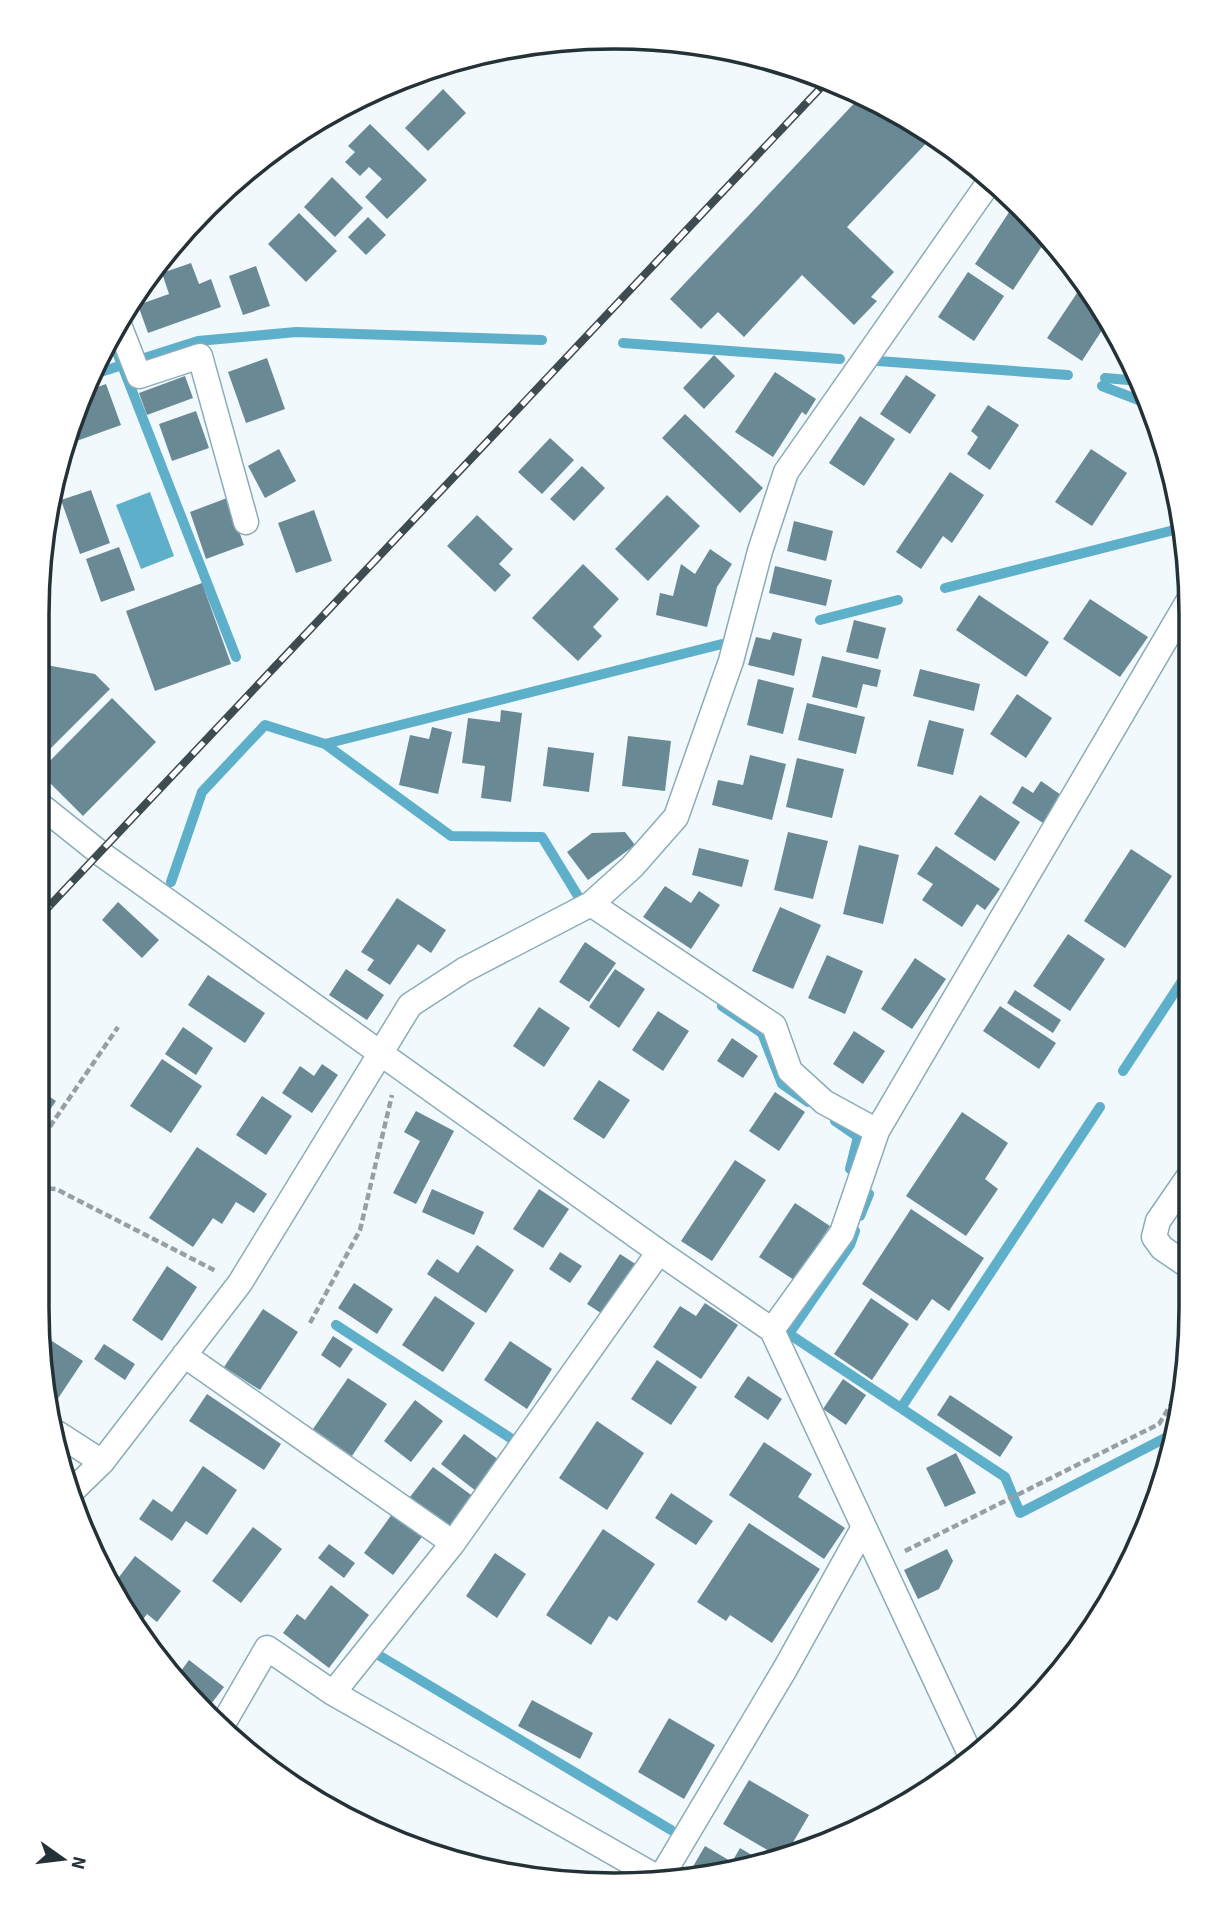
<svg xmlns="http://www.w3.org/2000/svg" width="1228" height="1922" font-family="'Source Sans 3',sans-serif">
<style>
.water{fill:#5eafca}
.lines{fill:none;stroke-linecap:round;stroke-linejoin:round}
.stream{stroke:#5eafca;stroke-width:10}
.building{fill:#698995}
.street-casing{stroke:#8aacb8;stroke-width:27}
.path{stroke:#96a0a4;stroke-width:4.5;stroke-dasharray:7 3.5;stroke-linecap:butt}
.street{stroke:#fff;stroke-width:24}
.rail-casing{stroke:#3e4b50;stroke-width:8}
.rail{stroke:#fff;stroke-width:5;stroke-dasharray:16;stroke-linecap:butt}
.rim{fill:none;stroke:#243237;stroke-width:3.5}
</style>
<rect width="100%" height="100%" fill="#f2f9fc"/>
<!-- water -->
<path class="water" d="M150 492 174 556 141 569 116 505Z"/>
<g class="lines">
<!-- stream -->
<path class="stream" d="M111 337 236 657
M623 343 840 359
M878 361 1068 375
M91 375 198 341 296 332 542 340
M1105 378 1140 381
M1102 386 1149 404
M945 588 1182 528
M820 620 898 600
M325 744 722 644
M171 882 202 792 265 725 325 744 451 836 542 837 578 896
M722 1006 762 1033 782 1084 808 1102
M1123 1071 1188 972
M835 1121 858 1137 850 1169
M860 1216 869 1194
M855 1231 850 1245 789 1334 1005 1477 1020 1513 1173 1434
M336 1325 515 1441 512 1446
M901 1408 1100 1107
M380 1656 671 1830"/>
</g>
<!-- building -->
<path class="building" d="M443 89 466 113 428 151 405 128Z
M862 95 902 114 933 136 847 227 894 272 871 297 877 301 854 325 802 275 744 337 718 312 701 329 670 299Z
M370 124 427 180 387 219 365 197 382 179 369 167 360 176 345 162 355 152 348 146Z
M332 177 363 208 335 237 304 207Z
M1015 203 1048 237 1013 290 975 264Z
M299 213 337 251 306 282 268 244Z
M368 217 386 235 366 255 348 237Z
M191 263 199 284 211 279 221 307 148 333 138 305 169 294 162 273Z
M256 266 270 306 243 315 229 276Z
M968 272 1004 296 974 341 938 317Z
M1077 293 1100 308 1108 321 1082 361 1047 338Z
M714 355 735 376 704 409 683 388Z
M267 358 285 409 246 423 228 372Z
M775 372 816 399 806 415 802 412 773 457 735 432Z
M906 375 936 395 910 434 880 414Z
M185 376 193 398 147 415 139 393Z
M106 384 121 425 71 443 86 391Z
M988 405 1019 425 990 470 967 454 978 437 971 431Z
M196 411 209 448 172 461 159 424Z
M685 414 763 488 740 513 662 438Z
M860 416 895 439 864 486 829 463Z
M550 438 574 460 542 494 518 472Z
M279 449 296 481 265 498 248 466Z
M1091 449 1127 473 1092 526 1055 502Z
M582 466 605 488 574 521 550 499Z
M950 472 984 495 952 543 943 536 921 569 896 552Z
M91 490 110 543 80 554 61 500Z
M667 495 700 526 648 581 615 549Z
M227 498 244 545 206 559 190 512Z
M314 510 332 561 296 573 278 523Z
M477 515 513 549 499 564 511 575 495 592 447 546Z
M794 521 833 531 826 561 787 551Z
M119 547 135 590 101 602 86 559Z
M710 549 732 564 717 587 707 627 656 615 660 593 673 596 681 564 695 574Z
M583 564 619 599 593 627 602 636 578 661 532 618Z
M775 566 832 580 826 606 769 593Z
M202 583 231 664 155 691 126 611Z
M979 595 1049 642 1026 677 956 630Z
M1090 599 1148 637 1120 677 1063 639Z
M854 620 886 628 878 659 846 652Z
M773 632 802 639 794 676 748 665 756 637 770 640Z
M822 656 881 670 877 687 863 684 857 708 812 697Z
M41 664 95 674 110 689 40 759Z
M920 669 980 684 974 711 913 696Z
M758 679 794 688 783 734 747 725Z
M1017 694 1052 718 1026 758 990 734Z
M112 698 156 742 83 816 40 773V771Z
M807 703 865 717 856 754 798 740Z
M501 710 522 713 511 802 481 798 485 766 462 763 468 718 500 722Z
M929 720 964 729 953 775 917 766Z
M432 727 452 732 438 794 399 785 410 735 429 739Z
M628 736 671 741 665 791 622 786Z
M548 747 594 753 589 792 543 786Z
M750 755 786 764 772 820 712 805 718 780 743 785Z
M797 758 844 769 832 818 786 807Z
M1041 781 1061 795 1043 823 1012 803 1022 786 1033 793Z
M980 795 1020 822 995 861 954 834Z
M625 832 635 845 588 880 567 852 592 833Z
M788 832 828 841 813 899 774 890Z
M859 845 899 855 883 924 843 914Z
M936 846 1000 889 985 910 977 904 962 927 922 900 933 884 917 874Z
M699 848 749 860 742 887 692 875Z
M1131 849 1172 876 1125 948 1084 921Z
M665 886 691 903 699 891 720 905 691 949 643 917Z
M397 898 446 930 431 953 418 944 390 985 367 970 374 960 361 952Z
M118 902 159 940 142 958 102 920Z
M780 907 821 925 793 989 752 971Z
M1068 934 1105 959 1070 1011 1033 986Z
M585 942 616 963 589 1002 559 982Z
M827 955 863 971 845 1014 808 998Z
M915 958 946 979 912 1029 881 1009Z
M346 969 384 995 367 1020 329 995Z
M615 969 645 989 619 1028 589 1007Z
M208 975 265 1013 245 1043 188 1005Z
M1015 990 1061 1020 1053 1033 1007 1003Z
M1000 1006 1056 1043 1039 1069 983 1031Z
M539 1007 570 1028 544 1067 513 1046Z
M658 1011 689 1031 663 1071 632 1050Z
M183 1027 213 1048 196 1075 165 1054Z
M854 1031 885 1051 863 1084 833 1064Z
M732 1038 758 1056 743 1078 717 1061Z
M162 1059 202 1086 171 1133 130 1106Z
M322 1064 338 1075 312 1113 282 1093 300 1066 314 1076Z
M599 1080 630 1100 604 1139 573 1119Z
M38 1089 56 1101 38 1127Z
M775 1092 805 1112 779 1151 749 1131Z
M262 1096 292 1116 266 1155 236 1135Z
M416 1111 454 1131 416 1204 393 1193 420 1141 404 1132Z
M962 1112 1008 1143 985 1179 998 1189 966 1236 906 1196Z
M197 1147 267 1194 254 1213 236 1202 222 1224 213 1218 193 1247 149 1218Z
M735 1160 766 1180 712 1261 681 1241Z
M432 1189 484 1212 474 1235 422 1212Z
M539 1189 569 1209 543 1248 513 1229Z
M795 1203 830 1226 794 1280 759 1257Z
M911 1209 984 1258 949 1311 932 1299 917 1321 862 1284Z
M477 1245 514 1270 486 1313 427 1274 437 1259 458 1273Z
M560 1252 582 1266 570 1283 549 1269Z
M620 1254 637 1265 604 1315 587 1304Z
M167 1266 197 1287 162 1341 132 1320Z
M354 1283 393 1309 377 1334 338 1308Z
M435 1296 475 1323 443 1372 402 1345Z
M871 1298 909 1324 872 1380 834 1354Z
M705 1303 738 1325 701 1379 653 1347 680 1306 696 1316Z
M263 1309 298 1332 260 1390 224 1367Z
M333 1336 353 1349 340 1368 321 1355Z
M52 1341 83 1361 53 1406 44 1353Z
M510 1341 552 1369 527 1409 484 1380Z
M104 1344 135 1364 125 1380 94 1359Z
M657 1360 697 1387 671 1425 631 1399Z
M748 1376 782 1399 768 1420 734 1397Z
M348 1378 387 1404 352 1456 313 1429Z
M843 1379 866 1395 846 1425 823 1409Z
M207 1394 281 1444 264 1470 189 1421Z
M950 1395 1013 1437 1000 1457 937 1415Z
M415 1400 443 1421 411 1462 384 1441Z
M597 1421 644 1453 607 1510 559 1478Z
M464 1434 499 1460 476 1491 441 1464Z
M764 1442 812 1474 798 1497 845 1528 824 1559 729 1495Z
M956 1453 976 1493 945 1507 926 1468Z
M203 1466 237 1490 207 1535 186 1521 172 1541 139 1519 153 1499 172 1512Z
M433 1467 474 1497 451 1528 410 1497Z
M671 1493 713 1521 696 1545 655 1518Z
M395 1510 425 1533 393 1575 364 1553Z
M749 1523 820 1569 772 1643 730 1615 726 1621 697 1602Z
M253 1527 282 1549 241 1603 212 1581Z
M603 1529 655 1564 617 1621 609 1616 591 1645 546 1615Z
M329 1544 355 1563 344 1578 318 1558Z
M947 1549 953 1561 939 1589 918 1599 904 1570Z
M495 1553 526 1574 497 1618 466 1596Z
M135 1556 181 1591 157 1622 147 1614 135 1630 113 1585Z
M331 1585 369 1615 329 1668 283 1633 297 1614 305 1620Z
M189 1660 224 1687 208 1708 178 1675Z
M532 1700 593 1733 580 1759 518 1726Z
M669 1718 715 1745 684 1799 638 1772Z
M749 1780 809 1815 785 1856 781 1858 723 1824Z
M705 1846 732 1862 740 1848 767 1864 688 1875Z"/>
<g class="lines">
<defs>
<path id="street" d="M119 325 139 376 200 356 246 522
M40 805 100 853 659 1252 772 1330 971 1756
M591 904 774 1026 790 1071 824 1102 877 1131
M1187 1265 1162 1248 1154 1237 1158 1221 1187 1179
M772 1330 842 1233 877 1131 1190 598
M184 1355 453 1543 333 1693
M57 1433 102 1462
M68 1495 102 1462 240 1283 410 1005 464 970 591 904 632 867 676 817 731 661 760 551 786 472 992 178
M453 1543 659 1252
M223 1724 267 1648 333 1693 660 1879
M660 1879 785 1669 864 1527"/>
</defs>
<!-- street casing -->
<use href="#street" class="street-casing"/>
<!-- path -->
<path class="path" d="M38 1144 118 1027
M38 1188 56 1189 216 1271
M310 1323 360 1230 392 1095
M905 1551 1159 1424 1186 1380"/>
<!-- street -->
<use href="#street" class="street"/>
<defs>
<path id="rail" d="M39 917 828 80"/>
</defs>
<!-- rail casing -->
<use href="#rail" class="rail-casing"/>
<!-- rail -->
<use href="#rail" class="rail"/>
</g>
<!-- crop -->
<path d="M0 0H1228V1922H0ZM614 49H614A565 565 0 0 1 1179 614V1308A565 565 0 0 1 614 1873H614A565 565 0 0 1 49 1308V614A565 565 0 0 1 614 49Z" fill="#fff" fill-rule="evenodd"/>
<path class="rim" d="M614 49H614A565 565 0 0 1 1179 614V1308A565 565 0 0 1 614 1873H614A565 565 0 0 1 49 1308V614A565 565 0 0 1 614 49Z"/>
<!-- north arrow -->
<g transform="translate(63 1859) rotate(104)" stroke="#ffffff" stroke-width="5" paint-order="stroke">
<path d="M0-5L12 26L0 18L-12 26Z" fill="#243237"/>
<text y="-10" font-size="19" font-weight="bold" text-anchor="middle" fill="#243237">N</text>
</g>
</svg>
